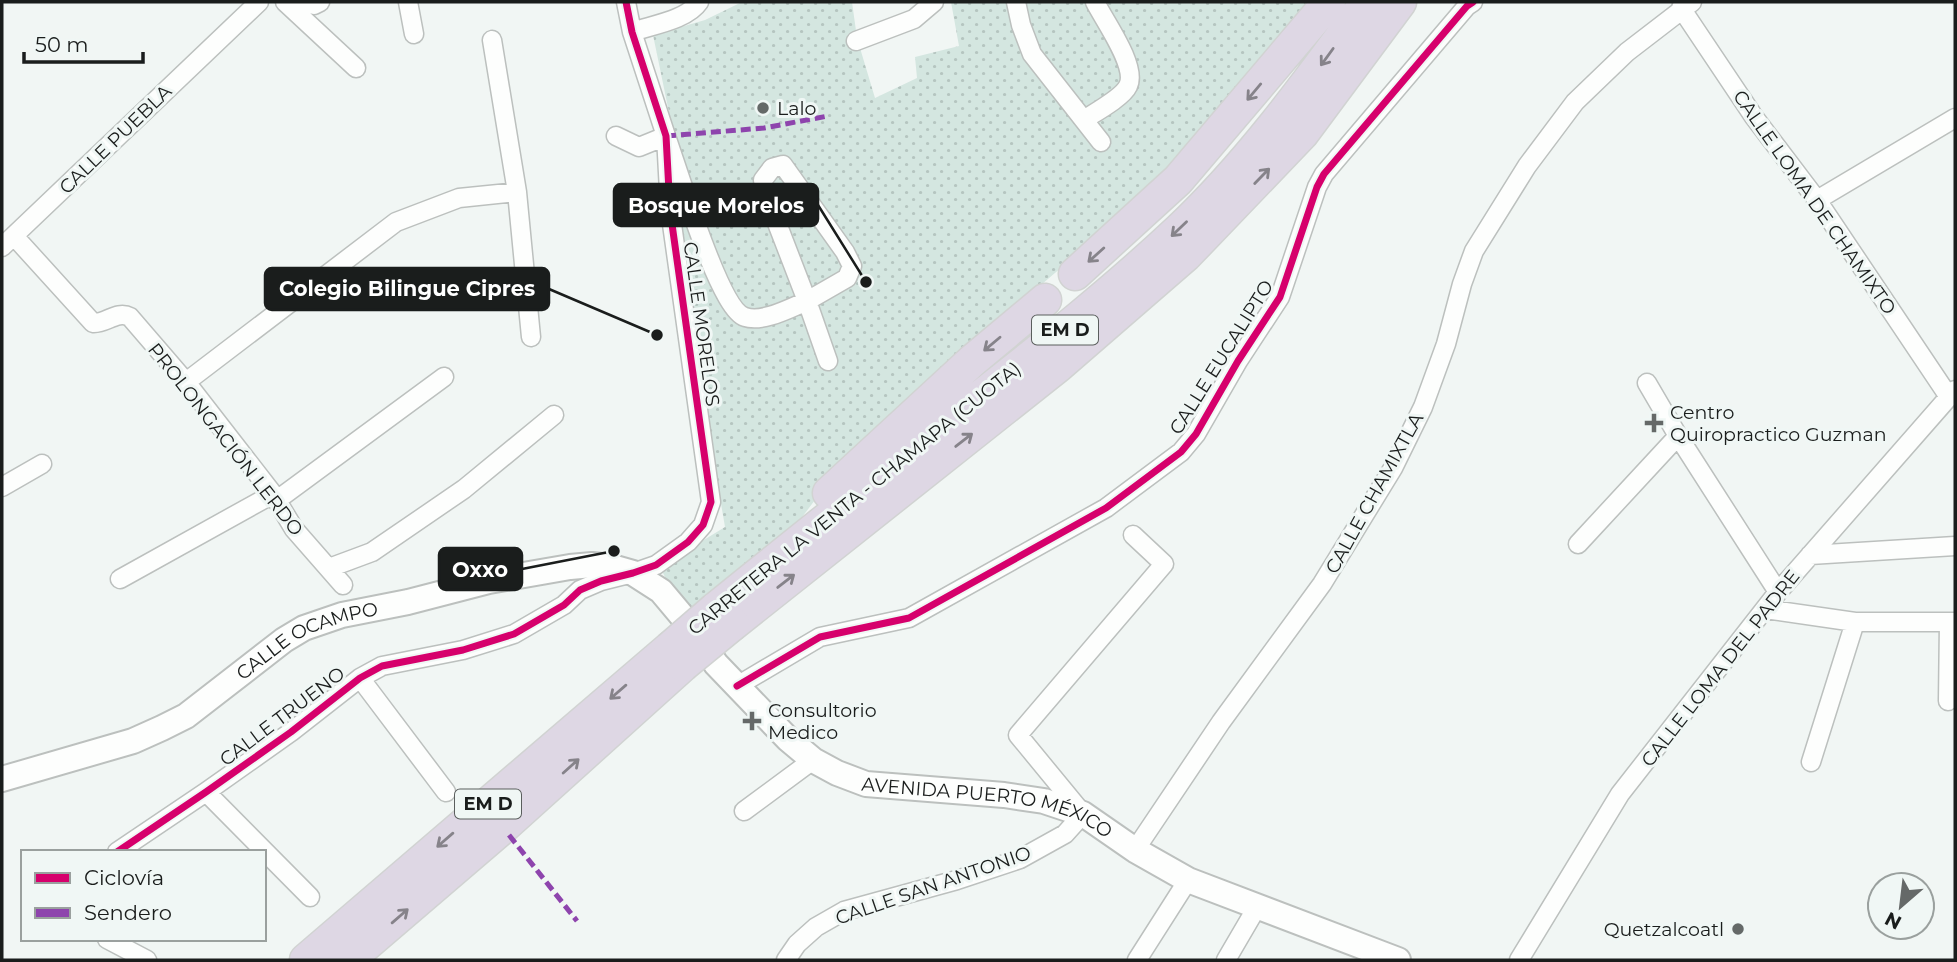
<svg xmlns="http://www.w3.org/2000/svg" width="1957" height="962" font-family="Montserrat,sans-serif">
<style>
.park{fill:url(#park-dots)}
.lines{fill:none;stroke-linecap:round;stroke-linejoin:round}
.minor-casing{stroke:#bcc0be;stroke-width:21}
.secondary-casing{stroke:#bcc0be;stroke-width:28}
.motorway-casing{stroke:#d1d3d2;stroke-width:35}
.minor{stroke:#fdfefd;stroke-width:18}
.secondary{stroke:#fdfefd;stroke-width:24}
.motorway{stroke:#ded7e4;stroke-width:32}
.motorway-bridge-casing{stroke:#d1d3d2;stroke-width:35;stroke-linecap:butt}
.motorway-bridge{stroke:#ded7e4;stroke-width:32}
.quiet{stroke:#8e44ad;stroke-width:5;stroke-dasharray:10 5;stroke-linecap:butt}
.cycleway-casing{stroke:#f0f7f5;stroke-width:11}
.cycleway{stroke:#d6006c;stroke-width:7}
.oneway{stroke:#86838a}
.poi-dot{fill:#656968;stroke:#f0f7f5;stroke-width:2.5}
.labels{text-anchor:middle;stroke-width:6;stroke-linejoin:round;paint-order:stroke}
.shield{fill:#f0f7f5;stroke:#5a5e5d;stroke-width:2}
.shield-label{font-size:18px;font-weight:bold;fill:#1a1d1c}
.poi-label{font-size:19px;fill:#1a1d1c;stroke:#f0f7f5;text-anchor:start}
.street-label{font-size:19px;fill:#1a1d1c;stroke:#f0f7f5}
.leader{fill:none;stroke:#1a1d1c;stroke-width:2.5}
.callout-dot{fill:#1a1d1c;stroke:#f0f7f5;stroke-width:2.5}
.callout{fill:#1a1d1c;stroke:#1a1d1c;stroke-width:2.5}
.callout-label{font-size:21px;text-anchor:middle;font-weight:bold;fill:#fff}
</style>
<defs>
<pattern id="park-dots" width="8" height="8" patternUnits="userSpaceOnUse" patternTransform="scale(1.75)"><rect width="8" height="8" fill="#d4e6e0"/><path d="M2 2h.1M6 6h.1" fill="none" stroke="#b5c5c0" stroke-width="1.8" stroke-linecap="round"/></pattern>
</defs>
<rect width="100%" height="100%" fill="#f1f6f4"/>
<!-- park -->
<path class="park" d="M742 2H852L857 38 875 98 917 78 915 57 959 46 951 2H1311L1187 152 1117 220 972 344 818 496 784 541 695 614 672 591 663 573 676 557 725 527 694 345 671 122 653 35 705 20Z"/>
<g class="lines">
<defs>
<path id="minor" d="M285 2 356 68
M307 2 314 5 320 2
M408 2 414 34
M1016 2 1021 25 1032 54 1101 142
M1681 8 1754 117 1817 200 1949 397
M632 32C652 25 687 20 699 2
M492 40 517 192 531 337
M856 41 914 19 934 2
M1085 119C1096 112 1123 97 1128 86 1138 67 1104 20 1095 2
M616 136 639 147 666 136C677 166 719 309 745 317 763 323 790 308 807 301L828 361
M783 165 845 252 852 266 847 278 807 301 765 192 763 180 772 168Z
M1817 200 1955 118
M14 236 93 323C106 324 117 310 130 317L186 382 273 494 294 529 343 585
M2 247 259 2
M186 382 396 222 459 198 517 192
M1647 383 1678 436 1778 592
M2 487 42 464
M277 500 444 377
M1578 544 1678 436
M1810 555 1955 546
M329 568 372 552 464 489 554 415
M120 579 273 494
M1765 609 1855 622H1955
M360 678 446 792
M737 686 820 637 909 618 1106 508 1181 452 1196 434 1238 361 1280 297 1317 187 1324 174 1467 6 1473 2
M1948 701 1949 622
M1811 762 1855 622
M206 792 310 897
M744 811 813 760
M1135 850 1221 722 1322 584 1393 468 1423 407 1446 344 1462 284 1474 251 1527 166 1575 102 1627 52 1692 2
M117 852 206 792 291 732 360 678 382 666 463 650 514 634 564 605 580 590 601 581 633 573 656 565 688 542 703 525 711 502 670 210 666 136 632 32 626 2
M107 939 147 960
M786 960 797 944 816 927 844 911 957 880 1020 859 1065 834 1083 814 1018 735 1164 564 1133 535
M1137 960 1188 880
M1226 960 1257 907
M1519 960 1620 794 1778 592 1955 390"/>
<g id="secondary">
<path id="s1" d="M2 779 133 741 162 728 186 716 284 640 304 628 342 615 408 602 489 581 570 567 592 565 612 567 633 573 661 591 687 622 716 664 788 739 813 760 837 773 866 784 1004 795 1044 801 1083 814 1135 850 1188 880 1398 960"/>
</g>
<path id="motorway" d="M1075 274 1178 180 1329 2
M829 493 972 361 1045 300
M715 609C801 539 889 470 976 400 1045 346 1114 291 1179 230 1250 163 1309 81 1367 2
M733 624 1058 366 1186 255 1302 134 1400 2
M306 960 670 648
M348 960 502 828 683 665"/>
</defs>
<!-- minor casing -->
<use href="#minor" class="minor-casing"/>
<!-- secondary casing -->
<use href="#secondary" class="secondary-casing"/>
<!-- motorway casing -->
<use href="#motorway" class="motorway-casing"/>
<!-- minor -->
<use href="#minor" class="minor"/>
<!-- secondary -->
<use href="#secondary" class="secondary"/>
<!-- motorway -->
<use href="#motorway" class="motorway"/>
<defs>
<path id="motorway-bridge" d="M670 648 715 609
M683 665 733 624"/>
</defs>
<!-- motorway-bridge casing -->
<use href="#motorway-bridge" class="motorway-bridge-casing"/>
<!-- motorway-bridge -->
<use href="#motorway-bridge" class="motorway-bridge"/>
<!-- quiet -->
<path class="quiet" d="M666 136 764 128 828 116
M509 835 577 921"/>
<defs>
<path id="cycleway" d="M737 686 820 637 909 618 1106 508 1181 452 1196 434 1238 361 1280 297 1317 187 1324 174 1467 6 1473 2
M117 852 206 792 291 732 360 678 382 666 463 650 514 634 564 605 580 590 601 581 633 573 656 565 688 542 703 525 711 502 670 210 666 136 632 32 626 2"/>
</defs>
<!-- cycleway casing -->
<use href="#cycleway" class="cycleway-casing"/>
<!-- cycleway -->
<use href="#cycleway" class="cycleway"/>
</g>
<!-- one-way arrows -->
<defs><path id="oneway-shaft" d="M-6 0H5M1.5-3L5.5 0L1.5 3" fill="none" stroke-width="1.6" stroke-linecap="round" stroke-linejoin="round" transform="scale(1.75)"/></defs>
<g class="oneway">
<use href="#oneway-shaft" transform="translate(1327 57) rotate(126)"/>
<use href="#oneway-shaft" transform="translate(1254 92) rotate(130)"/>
<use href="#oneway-shaft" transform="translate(1262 176) rotate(-46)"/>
<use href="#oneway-shaft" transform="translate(1179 229) rotate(136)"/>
<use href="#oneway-shaft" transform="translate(1096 255) rotate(138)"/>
<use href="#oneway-shaft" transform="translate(992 344) rotate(140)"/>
<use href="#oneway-shaft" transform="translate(964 440) rotate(-38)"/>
<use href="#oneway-shaft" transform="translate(786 581) rotate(-38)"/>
<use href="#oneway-shaft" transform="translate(618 692) rotate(139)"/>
<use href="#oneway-shaft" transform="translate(571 766) rotate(-42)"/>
<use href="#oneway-shaft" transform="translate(445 840) rotate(139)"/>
<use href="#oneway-shaft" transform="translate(400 916) rotate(-41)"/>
</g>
<!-- markers -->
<g class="poi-dot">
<circle cx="763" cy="108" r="7"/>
<path d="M1650.5 412.5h7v7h7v7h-7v7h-7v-7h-7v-7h7z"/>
<path d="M748.5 710.5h7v7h7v7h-7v7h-7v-7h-7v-7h7z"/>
<circle cx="1738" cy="929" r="7"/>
</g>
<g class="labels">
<!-- shield labels -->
<g class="shield">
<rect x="1032" y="315.5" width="66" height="29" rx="5"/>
<rect x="455" y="789.5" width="66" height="29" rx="5"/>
</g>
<g class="shield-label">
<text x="1065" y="336">EM D</text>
<text x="488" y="810">EM D</text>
</g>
<!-- poi labels -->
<g class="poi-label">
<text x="777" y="115">Lalo</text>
<text x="1670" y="419">Centro<tspan x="1670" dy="22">Quiropractico Guzman</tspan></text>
<text x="768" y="717">Consultorio<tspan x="768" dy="22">Medico</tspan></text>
<text x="1724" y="936" text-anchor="end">Quetzalcoatl</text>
</g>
<!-- street labels -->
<g class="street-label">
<text transform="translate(115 139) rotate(-44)" y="7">CALLE PUEBLA</text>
<text transform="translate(1815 202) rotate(55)" y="7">CALLE LOMA DE CHAMIXTO</text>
<text transform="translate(702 324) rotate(82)" y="7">CALLE MORELOS</text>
<text transform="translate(1221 357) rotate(-58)" y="7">CALLE EUCALIPTO</text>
<text transform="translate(226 439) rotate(52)" y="7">PROLONGACIÓN LERDO</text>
<text transform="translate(1374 493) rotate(-61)" y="7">CALLE CHAMIXTLA</text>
<text transform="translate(854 498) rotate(-39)" y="7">CARRETERA LA VENTA - CHAMAPA (CUOTA)</text>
<text dy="7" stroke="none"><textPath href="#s1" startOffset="340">CALLE OCAMPO</textPath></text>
<text transform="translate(1720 668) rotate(-52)" y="7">CALLE LOMA DEL PADRE</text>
<text transform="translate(282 716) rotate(-37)" y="7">CALLE TRUENO</text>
<text dy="7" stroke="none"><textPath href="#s1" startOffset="1124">AVENIDA PUERTO MÉXICO</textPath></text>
<text transform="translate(933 885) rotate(-19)" y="7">CALLE SAN ANTONIO</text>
</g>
</g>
<!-- callouts -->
<path class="leader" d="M866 282L818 205M657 335L549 289M614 551L522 569"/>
<g class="callout-dot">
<circle cx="866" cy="282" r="7"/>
<circle cx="657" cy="335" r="7"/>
<circle cx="614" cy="551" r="7"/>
</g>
<g class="callout">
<rect x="614" y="184" width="204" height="42" rx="7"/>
<rect x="265" y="268" width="284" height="42" rx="7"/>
<rect x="439" y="548" width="83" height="42" rx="7"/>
</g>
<g class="callout-label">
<text x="716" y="213">Bosque Morelos</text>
<text x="407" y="296">Colegio Bilingue Cipres</text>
<text x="480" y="577">Oxxo</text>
</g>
<!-- border -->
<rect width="1957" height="962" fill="none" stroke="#1a1d1c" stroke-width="7"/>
<!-- legend -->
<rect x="21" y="850" width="245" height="91" fill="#f0f7f5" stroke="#9aa09e" stroke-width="2"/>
<rect x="35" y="873" width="35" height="10" fill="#d6006c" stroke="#9aa09e" stroke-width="2"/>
<text x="84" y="885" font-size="21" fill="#1a1d1c">Ciclovía</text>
<rect x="35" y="908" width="35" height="10" fill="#8e44ad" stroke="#9aa09e" stroke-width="2"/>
<text x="84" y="920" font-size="21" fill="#1a1d1c">Sendero</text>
<!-- north arrow -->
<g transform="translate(1901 906) rotate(208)"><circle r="33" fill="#f0f7f5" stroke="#9aa09e" stroke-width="2"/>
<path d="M0-5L12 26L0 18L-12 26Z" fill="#656968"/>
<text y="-10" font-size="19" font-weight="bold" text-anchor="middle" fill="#1a1d1c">N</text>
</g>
<!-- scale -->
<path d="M24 52v10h119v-10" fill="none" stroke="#1a1d1c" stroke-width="3.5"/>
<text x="35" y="52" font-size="21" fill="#1a1d1c" stroke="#f0f7f5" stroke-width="5" paint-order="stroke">50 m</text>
</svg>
